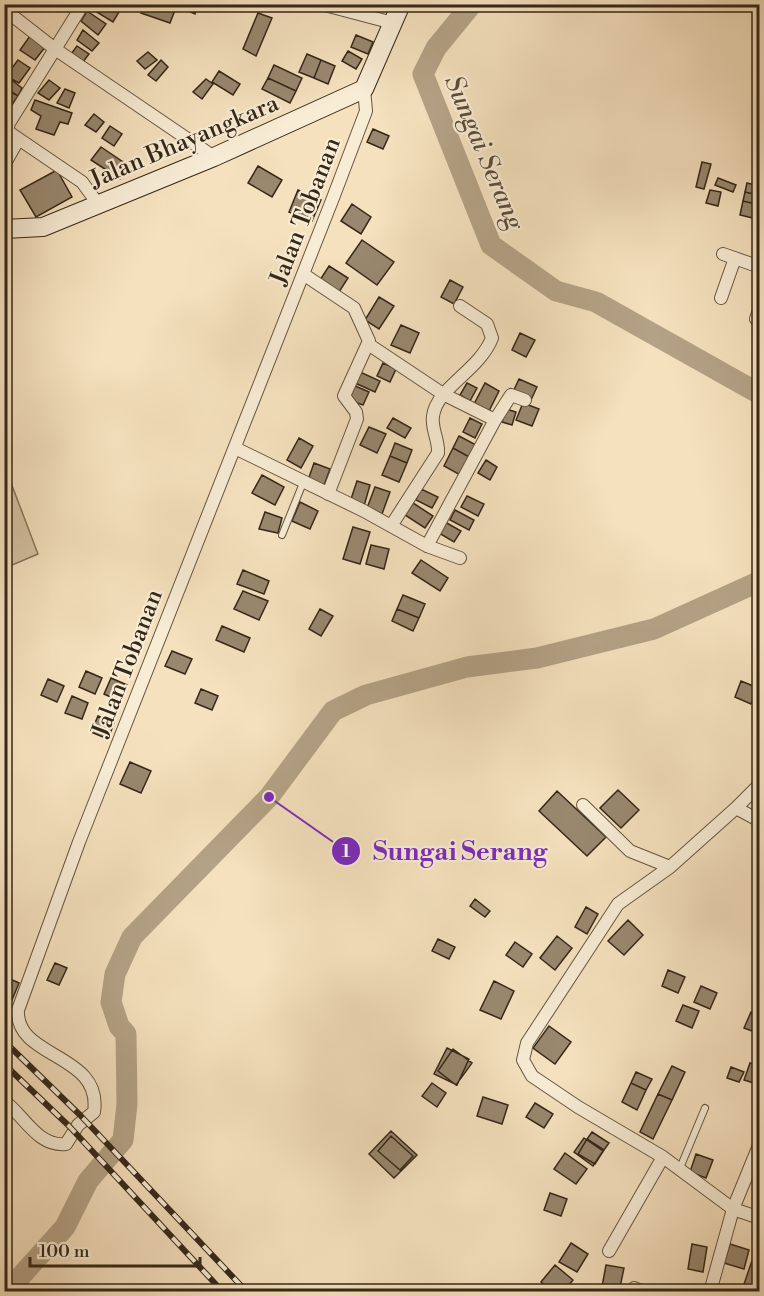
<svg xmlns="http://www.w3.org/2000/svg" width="764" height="1296" font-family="'Libre Bodoni',serif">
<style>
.green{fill:#d4c1a2;stroke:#84745e;stroke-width:1.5}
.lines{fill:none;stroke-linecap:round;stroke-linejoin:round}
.river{stroke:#b4a286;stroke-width:21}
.building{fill:#99886f;stroke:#352719;stroke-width:1.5}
.lane-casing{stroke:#655642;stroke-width:8}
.street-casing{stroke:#655642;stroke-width:14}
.secondary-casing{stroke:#352719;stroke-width:20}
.lane{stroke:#f8ecd5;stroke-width:6}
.street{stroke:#f8ecd5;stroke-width:12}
.secondary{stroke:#f8ecd5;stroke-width:18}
.rail-casing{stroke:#352719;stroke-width:6}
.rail{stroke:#f8ecd5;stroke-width:4;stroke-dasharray:11;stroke-linecap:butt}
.labels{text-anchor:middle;stroke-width:4.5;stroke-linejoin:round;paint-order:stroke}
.street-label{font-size:24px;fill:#352719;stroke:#f8ecd5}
.water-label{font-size:26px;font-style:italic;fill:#5b4c3a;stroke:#f8ecd5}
.leader{fill:none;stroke:#7b2cbf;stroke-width:2}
.callout-dot{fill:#7b2cbf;stroke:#f8ecd5;stroke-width:2}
.mark-label{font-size:18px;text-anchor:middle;font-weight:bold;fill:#fff}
.callout-label{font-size:26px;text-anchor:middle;font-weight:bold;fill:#7b2cbf;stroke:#f8ecd5;stroke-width:4.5;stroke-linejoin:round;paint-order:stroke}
</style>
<rect width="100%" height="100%" fill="#f5e1be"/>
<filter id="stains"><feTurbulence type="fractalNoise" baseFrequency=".00333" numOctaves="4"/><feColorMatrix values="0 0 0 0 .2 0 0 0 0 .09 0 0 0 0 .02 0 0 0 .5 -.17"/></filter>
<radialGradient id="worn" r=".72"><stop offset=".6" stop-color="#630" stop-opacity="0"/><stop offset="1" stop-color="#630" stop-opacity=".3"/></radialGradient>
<!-- green -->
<path class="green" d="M5 467 38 554 5 568H4Z"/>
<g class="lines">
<!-- river -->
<path class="river" d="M472 4 436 48 423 74 491 245 556 291 596 302 760 394
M12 1292 21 1276 65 1227 88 1181 123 1140 127 1104 126 1034 119 1026 111 1002 115 974 132 937 269 797 333 711 366 695 467 667 537 658 654 629 760 581"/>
</g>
<!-- building -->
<path class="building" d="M108 4 119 12 113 22 85 5Z
M146 4H163L175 10 170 23 141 13Z
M181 4H199L195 14 180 7Z
M355 4H375L372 11Z
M87 11 106 24 98 35 81 21Z
M258 13 272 18 256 56 243 49Z
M83 30 99 43 92 51 77 40Z
M356 35 373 42 368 54 351 47Z
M30 36 46 46 35 60 20 50Z
M77 46 89 54 83 62 71 54Z
M348 51 362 59 356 69 342 61Z
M148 52 157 60 145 69 137 61Z
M307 54 321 60 314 78 299 72Z
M18 60 30 68 19 83 6 76Z
M161 60 168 67 156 81 148 75Z
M321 60 335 66 328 84 314 78Z
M274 65 302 78 296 91 268 78Z
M219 71 240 84 233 95 212 82Z
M6 76 22 88 18 96 4 87Z
M268 78 296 91 290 103 262 89Z
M206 79 213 84 202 99 193 92Z
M49 80 60 88 49 100 38 93Z
M65 89 75 93 69 108 57 103Z
M11 92 18 96 8 110 4 108V103Z
M35 100 72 113 68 124 60 122 54 135 36 129 41 116 31 110Z
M94 114 104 122 96 132 85 125Z
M110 126 122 134 114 146 102 138Z
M373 129 389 136 383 149 367 142Z
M101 147 129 166 120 179 91 160Z
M702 162 711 164 704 189 696 187Z
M258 166 282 180 272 197 248 183Z
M57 170 72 197 36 217 20 190Z
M718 178 736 185 733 192 715 185Z
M747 183 760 186 758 195 745 192Z
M298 190 321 200 312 221 289 212Z
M710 190 721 192 718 206 706 203Z
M745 192 758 195 756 204 743 201Z
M743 201 756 204 753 218 740 215Z
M352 204 371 217 361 234 341 221Z
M362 240 394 262 377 285 346 263Z
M329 266 348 278 339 292 320 280Z
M450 280 463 287 454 304 441 297Z
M379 297 394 306 379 329 365 320Z
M401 325 419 333 410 353 391 345Z
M520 333 535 340 526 357 512 350Z
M383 363 396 369 390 382 377 376Z
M360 372 380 381 375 392 355 383Z
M519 379 537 387 530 402 512 394Z
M467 383 477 388 470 401 460 395Z
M485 383 499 391 488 413 473 406Z
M353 385 369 392 363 405 347 399Z
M523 403 539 409 532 426 516 420Z
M506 409 516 412 512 425 502 422Z
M393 418 411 428 405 438 387 428Z
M470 418 482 424 475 438 463 432Z
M369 427 386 434 377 453 360 445Z
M459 436 478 446 471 458 453 448Z
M299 438 313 446 301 468 287 460Z
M395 443 412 450 407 463 390 456Z
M453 448 471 458 462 476 444 466Z
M390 456 407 463 399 482 382 475Z
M486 460 497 467 490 480 478 473Z
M314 463 330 469 323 488 307 483Z
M262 475 284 487 275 505 252 493Z
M357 481 370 485 364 506 350 502Z
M375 487 390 492 382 514 367 508Z
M421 489 438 497 432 508 416 500Z
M467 496 484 504 478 516 461 507Z
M300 502 318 511 310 529 292 521Z
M413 503 433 516 425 528 405 515Z
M455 510 474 520 469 530 450 520Z
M265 512 282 518 278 533 259 529Z
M445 522 461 531 454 542 439 533Z
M353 527 370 532 360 564 343 559Z
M371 545 389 549 384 569 366 564Z
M421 560 448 578 440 591 412 573Z
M243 570 269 581 264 594 237 584Z
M243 591 268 601 259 620 234 609Z
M403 595 425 604 419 618 397 609Z
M320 609 333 616 321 636 309 629Z
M397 609 419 618 413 631 392 621Z
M222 626 250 638 244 652 216 640Z
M172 651 192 659 185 674 165 666Z
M86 671 102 678 95 694 79 687Z
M111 678 127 685 120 701 104 694Z
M48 679 64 686 57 702 41 695Z
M741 681 758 688 751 704 735 697Z
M201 689 218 696 212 710 195 703Z
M72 696 88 703 82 719 65 713Z
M98 716 114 723 108 739 91 732Z
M130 762 151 771 141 793 120 784Z
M618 790 639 810 621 828 600 808Z
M557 791 606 837 587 856 539 811Z
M475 899 490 911 485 917 470 906Z
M586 907 598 914 587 934 575 927Z
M628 920 643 935 624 955 608 941Z
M557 936 572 948 555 970 540 958Z
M438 939 455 947 449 959 432 951Z
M515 942 532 954 523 967 506 955Z
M55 963 67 968 59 985 47 980Z
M668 970 685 977 678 993 662 986Z
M10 979 19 983 12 1000 4 997Z
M494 981 514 991 501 1019 480 1010Z
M701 986 717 993 710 1009 694 1002Z
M683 1005 699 1011 692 1028 676 1021Z
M751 1012 760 1016V1034L744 1028Z
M549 1026 571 1042 555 1064 533 1048Z
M447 1048 469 1059 457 1085 434 1074Z
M453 1049 472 1063 456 1085 438 1071Z
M750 1063 760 1066V1085L744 1080Z
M672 1066 685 1072 672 1100 658 1094Z
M731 1067 744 1072 739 1082 727 1078Z
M636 1072 652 1079 646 1090 631 1083Z
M432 1083 446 1093 437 1107 422 1096Z
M631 1083 646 1090 637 1110 622 1102Z
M658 1094 672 1100 653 1139 640 1132Z
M483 1097 508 1105 502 1124 477 1116Z
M535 1103 553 1114 544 1128 526 1117Z
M391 1131 417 1155 394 1178 369 1154Z
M592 1132 609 1143 604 1150 587 1139Z
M391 1136 413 1156 400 1170 378 1151Z
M584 1138 603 1151 593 1166 574 1152Z
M587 1139 604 1150 595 1164 578 1154Z
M565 1153 587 1169 576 1184 554 1169Z
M696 1154 713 1160 706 1178 690 1172Z
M550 1193 567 1199 561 1216 544 1210Z
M571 1243 588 1254 577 1272 559 1262Z
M692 1244 707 1247 703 1272 688 1269Z
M730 1244 749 1250 744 1269 724 1263Z
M756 1249 760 1251V1265L751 1292H746L742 1290Z
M555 1265 573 1280 563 1292H553L541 1282Z
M606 1265 624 1268 619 1292H601Z"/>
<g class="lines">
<defs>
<path id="lane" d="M282 535 303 483
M680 1168 705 1108"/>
<path id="street" d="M11 4 10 11 14 17 55 49 214 157
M83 4 9 123 7 131 82 182 98 204
M263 4H278
M321 4 393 23
M4 165 18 140
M723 254 760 267
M303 274 354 308 369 341 344 396 356 412 357 419 328 494
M721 298 735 258
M756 319 760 307
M368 344 443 394 495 420 511 395 525 400
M235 448 364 511 427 546 460 558
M391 526 438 453C439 440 431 429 433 416 437 387 479 371 492 338L487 324 460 306
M427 546 495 420
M583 805 630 851 670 867
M736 808 760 784
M760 821 736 808 670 867 618 904 527 1043 523 1060 532 1076 578 1107 663 1157 733 1209 760 1218
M4 1101C24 1115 37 1147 66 1144L78 1125 94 1112C103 1053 15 1059 18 1010L79 842 333 198 366 111 364 89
M609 1251 663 1157
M634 1288 643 1292
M710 1292 733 1209 760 1143"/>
<path id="secondary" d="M4 229 43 227 214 157 364 89 401 4"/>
</defs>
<!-- lane casing -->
<use href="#lane" class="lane-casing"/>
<!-- street casing -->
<use href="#street" class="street-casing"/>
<!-- secondary casing -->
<use href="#secondary" class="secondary-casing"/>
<!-- lane -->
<use href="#lane" class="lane"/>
<!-- street -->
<use href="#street" class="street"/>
<!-- secondary -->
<use href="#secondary" class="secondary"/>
<defs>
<path id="rail" d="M4 1041 80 1115 247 1292
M4 1064 69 1126 223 1292"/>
</defs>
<!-- rail casing -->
<use href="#rail" class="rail-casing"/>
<!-- rail -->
<use href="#rail" class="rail"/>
</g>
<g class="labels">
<!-- street labels -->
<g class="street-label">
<text transform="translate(184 141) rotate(-23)" y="8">Jalan Bhayangkara</text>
<text transform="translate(305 211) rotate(-69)" y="8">Jalan Tobanan</text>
<text transform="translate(127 663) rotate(-69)" y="8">Jalan Tobanan</text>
</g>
<!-- water labels -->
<g class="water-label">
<text transform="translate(485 152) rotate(67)" y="9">Sungai Serang</text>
</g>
</g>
<!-- callouts -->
<path class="leader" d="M269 797L346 851"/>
<g class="callout-dot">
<circle cx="269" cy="797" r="6"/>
<circle cx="346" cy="851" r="15"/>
</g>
<g class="mark-label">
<text x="346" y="857">1</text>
</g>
<g class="callout-label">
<text x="460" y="860">Sungai Serang</text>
</g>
<!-- margin -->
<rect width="764" height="1296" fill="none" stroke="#f5e1be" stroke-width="24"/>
<rect x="6" y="6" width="752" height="1284" fill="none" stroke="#352719" stroke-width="3"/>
<rect x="12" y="12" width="740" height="1272" fill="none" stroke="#352719" stroke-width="1.5"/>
<!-- scale -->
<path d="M30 1257v9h170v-9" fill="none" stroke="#352719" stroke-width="3"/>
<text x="39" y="1257" font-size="18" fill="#352719" stroke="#f8ecd5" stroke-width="4.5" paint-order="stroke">100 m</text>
<rect width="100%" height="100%" filter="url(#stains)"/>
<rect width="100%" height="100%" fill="url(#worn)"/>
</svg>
